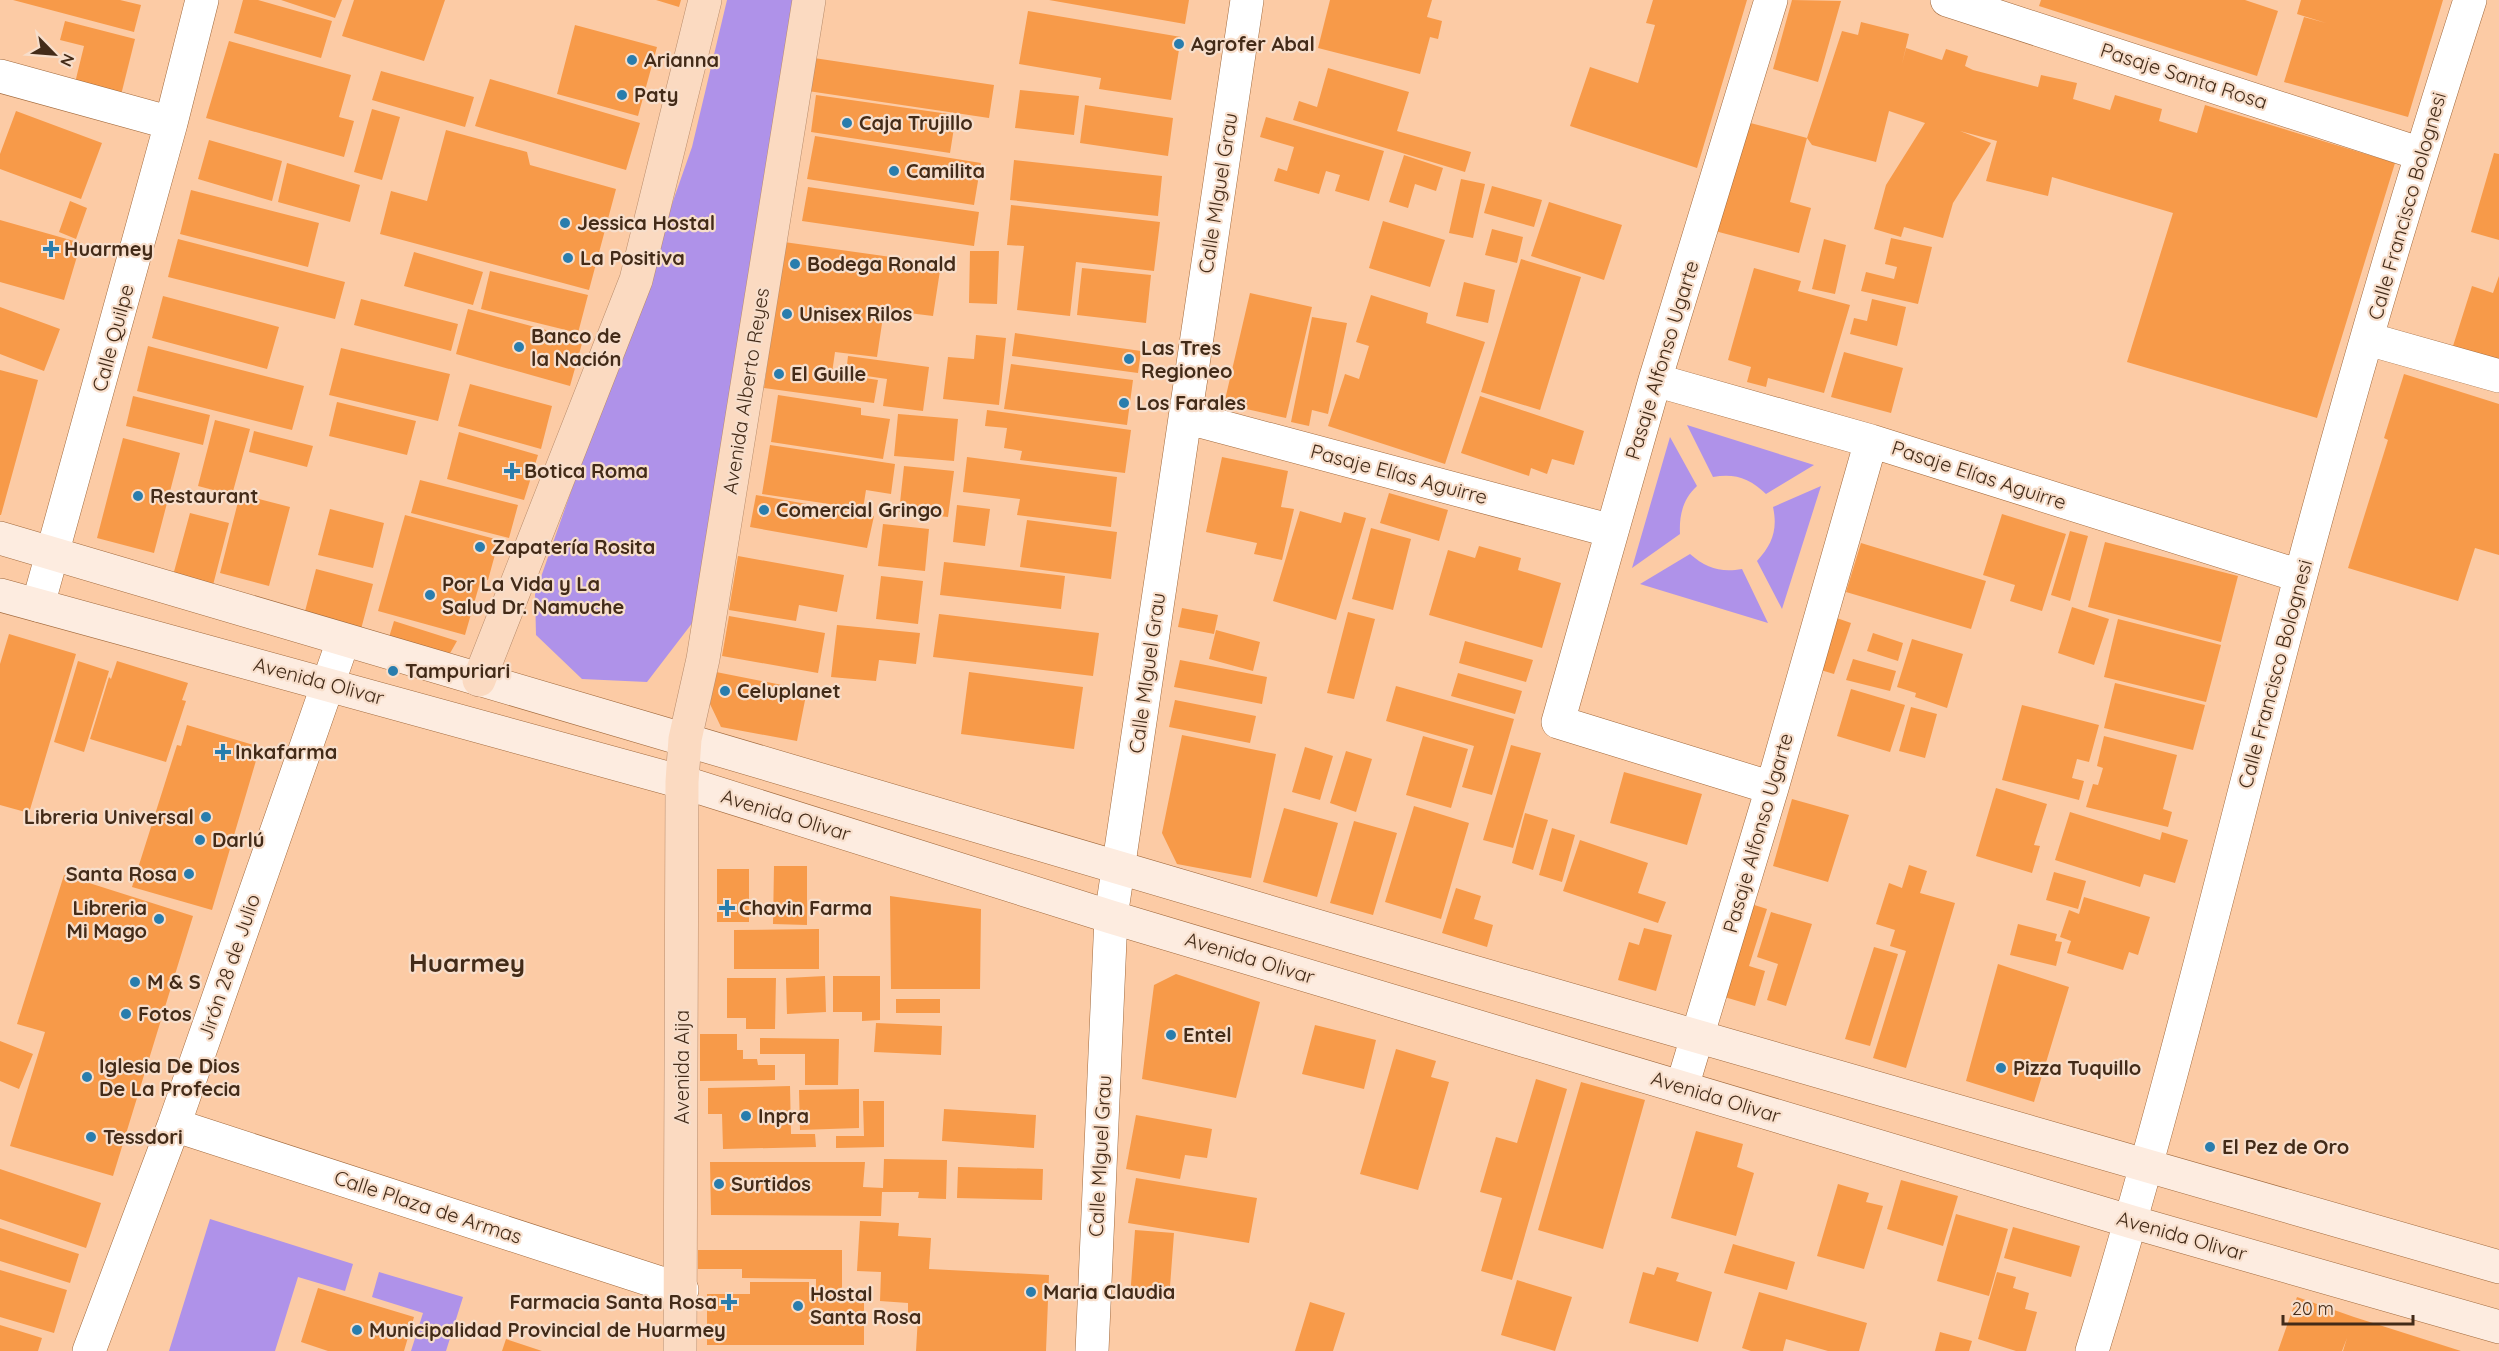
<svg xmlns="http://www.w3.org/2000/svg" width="2499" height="1351" font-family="Quicksand,sans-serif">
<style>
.green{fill:#af92e9}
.building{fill:#f79a49}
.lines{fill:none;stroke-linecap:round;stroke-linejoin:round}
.street-casing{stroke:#a1693c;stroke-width:34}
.secondary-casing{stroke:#a1693c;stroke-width:34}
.primary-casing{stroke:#b98c6b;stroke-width:34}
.street{stroke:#fff;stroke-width:33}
.secondary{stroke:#fdece0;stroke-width:33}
.primary{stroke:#fbdac1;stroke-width:33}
.poi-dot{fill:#297dad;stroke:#f7decb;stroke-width:2}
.labels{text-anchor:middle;stroke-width:4.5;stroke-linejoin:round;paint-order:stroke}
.poi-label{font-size:20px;font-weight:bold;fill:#432b18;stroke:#f7decb;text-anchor:start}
.street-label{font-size:20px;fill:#432b18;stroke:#f7decb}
.district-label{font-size:26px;font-weight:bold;fill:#432b18;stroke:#f7decb}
</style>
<rect width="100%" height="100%" fill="#fccba5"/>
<!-- green -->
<path class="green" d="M727 0H793L693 622 647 682 582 679 536 635 535 594 692 147Z
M1687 425 1814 465 1766 494C1750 478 1734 473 1713 477Z
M1670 437 1697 486C1683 499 1679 515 1680 534L1632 568Z
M1821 486 1782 609 1757 561C1772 545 1778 530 1773 507Z
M1690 554C1706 568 1721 573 1742 569L1768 623 1640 584Z
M210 1219 353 1264 345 1291 298 1277 275 1351H169Z
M379 1272 463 1297 446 1351H411L423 1313 372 1297Z"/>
<!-- building -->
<path class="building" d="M13 0H120L141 5 134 32Z
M243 0H258L332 21 321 58 234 33Z
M281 0H342L335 18Z
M354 0H445L424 61 342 36Z
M656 0H681L679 7Z
M1049 0H1189L1185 24Z
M1330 0H1432L1427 17 1442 21 1438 39 1430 37 1420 74 1318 48Z
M1653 0H1747L1697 168 1570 126 1590 67 1638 83 1655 25 1646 23Z
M1792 0 1841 1 1818 82 1773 69Z
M2041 0H2245L2278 11 2257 76 2039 6Z
M2301 0H2443L2408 117 2284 82 2304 17 2326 23 2297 14Z
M1028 11 1181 37 1171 100 1099 89 1101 78 1019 64Z
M65 21 135 39 120 99 74 87 84 46 60 40Z
M1861 22 1909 34 1902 64 1906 48 1942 60 1946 49 1968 56 1965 66 1973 70 2038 87 2041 75 2077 83 2073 99 2110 110 2115 95 2162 109 2159 121 2197 133 2205 105 2395 163 2317 418 2127 362 2173 213 2052 177 2048 196 1986 181 1997 141 1960 131 1991 143 1953 203 1943 238 1904 227 1901 237 1874 229 1886 185 1925 123 1889 111 1876 162 1812 145 1807 138 1790 202 1811 208 1799 253 1711 230 1739 120 1807 138 1842 31 1858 35Z
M575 25 657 47 638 116 557 94Z
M229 41 351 75 339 117 354 121 344 157 206 118Z
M814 58 994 85 989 118 808 91Z
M1328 68 1409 92 1397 131 1471 152 1465 172 1293 120 1299 101 1317 107Z
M381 71 474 97 465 127 372 100Z
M490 79 640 123 626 170 475 126Z
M1020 90 1079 96 1074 135 1015 128Z
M816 95 956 115 950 153 811 132Z
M1085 105 1173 118 1168 156 1080 143Z
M372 109 400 117 382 180 354 172Z
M16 111 102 143 81 199 0 169V154Z
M1266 117 1384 151 1369 201 1335 191 1340 175 1326 171 1319 194 1274 181 1278 168 1287 171 1294 147 1260 137Z
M446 130 527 152 530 165 616 189 589 290 380 234 391 191 427 201Z
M815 136 981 163 974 205 807 179Z
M209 140 282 161 272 201 198 179Z
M2494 153 2499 154V240L2471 232Z
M1404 155 1443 168 1436 191 1415 184 1408 208 1389 202Z
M1014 160 1162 176 1158 216 1010 200Z
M287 163 360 185 350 222 278 202Z
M1461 179 1485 184 1473 238 1449 233Z
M1492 186 1542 200 1534 227 1484 213Z
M808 187 979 212 974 246 802 221Z
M191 190 319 223 308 267 180 234Z
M70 201 87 208 76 239 59 232Z
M1549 202 1622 225 1604 280 1531 256Z
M1011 205 1160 222 1154 271 1076 262 1070 316 1017 310 1024 246 1007 245Z
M0 220 81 243 64 300 0 282Z
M1383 221 1445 240 1430 287 1369 268Z
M1492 229 1523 237 1517 263 1485 255Z
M1891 238 1932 247 1918 304 1861 291 1866 272 1894 279 1897 267 1885 264Z
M178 239 345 282 335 319 168 277Z
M1824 239 1846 245 1835 294 1812 289Z
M784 242 941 264 933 316 884 310 877 357 835 352 832 373 878 380 874 403 764 388Z
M970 251H999L997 304 969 303Z
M414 252 483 272 473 305 404 286Z
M1521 259 1581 277 1540 410 1481 392Z
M1082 268 1151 275 1146 323 1077 315Z
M1754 268 1801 281 1798 291 1850 305 1824 393 1768 378 1766 387 1747 382 1751 367 1728 360Z
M490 271 588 295 578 333 481 309Z
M2499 276V360L2453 346 2472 286 2493 293Z
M1464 282 1495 290 1488 323 1456 316Z
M1250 293 1312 307 1286 418 1224 404Z
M1371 295 1428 313 1426 323 1485 342 1445 464 1328 426 1345 374 1359 379 1369 346 1356 342Z
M163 296 279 327 267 369 152 338Z
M361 299 458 324 451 351 354 325Z
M1872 299 1906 307 1897 346 1850 334 1854 318 1867 321Z
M0 307 60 329 44 371 0 354Z
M468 309 583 340 570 386 456 354Z
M1312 317 1347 323 1328 414 1312 410 1309 426 1291 422Z
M1015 333 1141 351 1138 373 1012 356Z
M976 335 1006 338 999 405 943 399 948 357 974 359Z
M148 346 304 386 292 430 137 391Z
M341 348 450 374 438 421 329 395Z
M1844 352 1903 368 1891 413 1831 397Z
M848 356 929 367 923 411 883 406 887 379 846 373Z
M1011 364 1133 380 1127 425 1004 409Z
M0 370 38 380 1 515H0Z
M2404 374 2499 404V555L2475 548 2458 601 2348 568 2388 440 2384 438Z
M470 384 552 406 541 449 458 426Z
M778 395 861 408V415L890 419 883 459 771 442Z
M133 396 210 415 203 445 126 426Z
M1480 396 1584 431 1574 465 1552 459 1547 474 1531 468 1529 476 1461 453Z
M337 402 416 421 407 455 329 436Z
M987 410 1131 430 1125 473 1020 460 1022 451 1004 448 1007 428 985 426Z
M898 414 958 419 954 461 894 456Z
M215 420 250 429 232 495 198 486Z
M254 431 313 446 307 467 249 452Z
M459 432 538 455 524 500 447 479Z
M123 438 180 453 154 553 97 538Z
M770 445 895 464 891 494 866 490 863 509 762 494Z
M967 457 1117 477 1111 527 1017 515 1020 499 963 492Z
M1222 457 1288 471 1281 507 1294 509 1282 560 1254 554 1257 543 1206 532Z
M904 466 954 471 948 517 899 512Z
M420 480 518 505 509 538 411 513Z
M1389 493 1448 510 1439 541 1380 523Z
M240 494 290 507 269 586 220 573Z
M756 495 874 516 867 548 750 527Z
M957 505 990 509 985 546 953 542Z
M330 509 384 523 373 568 318 555Z
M1300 511 1341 523 1344 512 1366 518 1336 620 1273 601Z
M190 513 229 523 212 589 172 579Z
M2002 514 2066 534 2042 611 2010 601 2015 585 1983 575Z
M405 515 499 540 488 580 481 579 465 635 378 611Z
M1027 520 1117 532 1111 579 1020 567Z
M883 524 929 529 925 571 878 566Z
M1371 528 1411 539 1393 610 1352 599Z
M2070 531 2088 536 2070 601 2051 595Z
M2105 542 2238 576 2221 642 2088 607Z
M1861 543 1986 581 1971 629 1846 592Z
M1479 546 1521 558 1518 570 1561 583 1542 648 1429 615 1448 550 1475 558Z
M738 556 844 575 837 612 799 605 796 621 729 610Z
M944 562 1065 576 1061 609 940 595Z
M316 569 373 584 360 633 303 619Z
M881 576 923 581 918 624 876 619Z
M2072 607 2109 619 2094 665 2058 653Z
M1182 608 1218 615 1214 634 1178 627Z
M1348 612 1375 619 1354 699 1327 693Z
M939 614 1099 633 1093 676 933 657Z
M729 616 825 633 818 673 722 656Z
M1831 616 1851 623 1834 674 1814 668Z
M2118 619 2221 645 2206 702 2104 677Z
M394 621 457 641 445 662 386 647Z
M837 625 920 633 916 664 879 660 876 681 831 677Z
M1216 630 1260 642 1253 671 1209 659Z
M1873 633 1903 643 1898 661 1867 651Z
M9 634 76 654 29 813 0 805V664Z
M1912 639 1963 654 1947 708 1915 697 1916 693 1897 687Z
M1465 641 1533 660 1526 682 1459 663Z
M1853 659 1896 671 1890 691 1846 680Z
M1180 660 1267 677 1262 704 1174 687Z
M78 661 109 671 84 752 54 742Z
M117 661 188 683 182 700 186 701 166 762 90 739 109 677 111 679Z
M716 672 807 690 797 741 721 727 710 704Z
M969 672 1083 687 1074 749 961 734Z
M1458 673 1522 691 1515 714 1451 696Z
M2115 683 2205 705 2193 750 2104 728Z
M1396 686 1514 719 1492 795 1462 787 1474 746 1386 721Z
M1851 689 1905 705 1890 752 1837 736Z
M1175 700 1256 716 1250 743 1169 727Z
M2022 705 2099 725 2089 762 2077 759 2072 778 2084 781 2079 800 2002 780Z
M1911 707 1937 714 1925 758 1899 751Z
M187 725 260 747 212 910 132 887 177 745 181 746Z
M1182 735 1276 754 1251 878 1177 864 1162 833Z
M1423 736 1468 749 1451 808 1406 795Z
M2104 736 2177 755 2163 809 2172 812 2168 827 2086 807 2093 784 2098 785 2103 768 2097 766Z
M1511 745 1541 753 1513 848 1483 840Z
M1305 747 1333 756 1320 800 1292 792Z
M1346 751 1372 759 1356 812 1330 803Z
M1624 772 1702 794 1687 845 1610 823Z
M1996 788 2047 804 2034 845 2040 846 2032 873 1976 856Z
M1792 799 1849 815 1828 882 1773 866Z
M1414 806 1469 823 1441 919 1385 902Z
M1284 808 1338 823 1317 897 1263 882Z
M2070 812 2160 840 2162 832 2188 840 2175 883 2144 874 2140 887 2055 860Z
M1525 813 1548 820 1533 870 1512 863Z
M1354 821 1397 833 1373 915 1330 903Z
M1552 828 1575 835 1562 882 1539 875Z
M1580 840 1648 863 1638 893 1666 902 1658 923 1563 891Z
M1909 865 1927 871 1920 893 1955 903 1906 1068 1873 1058 1906 951 1890 946 1895 930 1876 924 1889 883 1902 888Z
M774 866H807V925L773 924Z
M717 869H749V922H717Z
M2054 872 2086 881 2078 909 2046 900Z
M64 875 193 916 113 1176 10 1146 45 1032 17 1024Z
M1456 888 1481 896 1474 919 1493 925 1487 947 1442 933Z
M890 896 981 909 980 989H891Z
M2084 897 2150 917 2138 955 2129 952 2123 970 2067 953 2071 941 2060 937 2069 910 2079 914Z
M1748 903 1767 909 1749 966 1765 971 1755 1006 1721 996Z
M1771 912 1812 924 1786 1006 1767 1000 1778 964 1757 957Z
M2018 924 2057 934 2055 941 2062 942 2056 966 2010 955Z
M1644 928 1672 935 1656 991 1618 980 1629 942 1639 945Z
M819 929V969H734V930Z
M1874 947 1898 954 1870 1046 1845 1039Z
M1998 964 2069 987 2034 1102 1966 1081Z
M1176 974 1260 1002 1236 1098 1142 1079 1154 985Z
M825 976 826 1012 787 1014 786 978Z
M833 976H880V1020L862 1021V1012H833Z
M727 978H776L775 1029H746V1018H727Z
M896 999H940V1013H896Z
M876 1023 942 1026 941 1055 874 1052Z
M1315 1025 1376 1040 1364 1089 1302 1074Z
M700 1034H737V1050H743V1059H757L758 1065H775V1080L700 1081Z
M760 1038 839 1039 838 1085H805V1054H760Z
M0 1041 33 1054 19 1089 0 1081Z
M1396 1049 1436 1061 1431 1077 1449 1082 1418 1190 1360 1174Z
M1536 1079 1567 1089 1512 1280 1481 1271 1502 1198 1480 1192 1496 1137 1517 1143Z
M1581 1082 1645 1100 1603 1249 1538 1230Z
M790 1086 791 1134H815L816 1147 723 1149 722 1114H708V1088Z
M859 1089V1128L800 1130 799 1090Z
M863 1101H884V1147L836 1148V1136H864Z
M944 1109 1036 1115 1034 1148 942 1141Z
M1136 1115 1212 1129 1207 1158 1185 1155 1180 1179 1126 1169Z
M1696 1131 1743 1144 1737 1167 1754 1173 1736 1236 1671 1218Z
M884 1159 947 1160 946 1199 918 1198 919 1192H882L881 1216 711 1215 710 1162H865L863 1187 883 1188Z
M958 1167 1043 1169 1042 1200 957 1198Z
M0 1169 101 1203 86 1248 0 1219Z
M1136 1178 1257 1198 1249 1243 1128 1223Z
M1901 1180 1958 1196 1943 1246 1887 1229Z
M1838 1184 1869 1193 1866 1202 1883 1206 1864 1269 1817 1256Z
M1956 1214 2008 1229 1989 1296 1937 1281Z
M860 1221 899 1223 898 1236 931 1238 929 1269 1049 1275 1046 1351H916L918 1316 908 1315V1303L880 1301 881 1272 857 1271Z
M2013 1227 2080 1246 2071 1277 2004 1258Z
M0 1228 79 1254 70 1283 0 1261Z
M1135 1230 1174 1233 1169 1300 1130 1298Z
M1733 1244 1795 1262 1787 1290 1724 1273Z
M698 1250H842V1290L816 1291V1279L742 1278V1269H698Z
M1657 1267 1679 1273 1676 1281 1712 1292 1698 1342 1629 1323 1643 1272 1654 1275Z
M0 1270 67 1290 54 1333 0 1317Z
M1997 1272 2016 1277 2013 1288 2029 1293 2025 1309 2037 1312 2026 1351H2016L1978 1339Z
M1517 1280 1572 1297 1555 1351 1501 1335Z
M750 1282H809V1295L864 1294V1345H707V1294H750Z
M318 1288 414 1317 404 1351H328L301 1342Z
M1759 1292 1867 1323 1859 1351H1828L1786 1339 1783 1351H1751L1742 1348Z
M2297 1297 2354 1317 2461 1351H2343L2347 1338 2342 1351H2278Z
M1310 1302 1345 1313 1333 1351H1295Z
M0 1325 42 1338 38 1351H0Z
M1940 1332 1972 1341 1969 1351H1935Z
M506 1339 542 1351H502Z"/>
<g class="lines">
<defs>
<path id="street" d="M1771 0 1655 380 1558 722 1772 788
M1947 0 2421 154
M0 76 171 123
M2368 339 2499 376
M1655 380 1871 441 2300 576
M1185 417 1612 531
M38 605 171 123 202 0
M1682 1087 1772 788 1871 441
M174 1125 682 1290
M89 1351 174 1125 343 641
M1092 1351 1111 917 1247 0
M2092 1351C2170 1097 2231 838 2299 582 2351 387 2408 192 2470 0"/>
<path id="secondary" d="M0 538C832 784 1664 1031 2499 1267
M0 595 682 782 1111 917 2132 1222 2499 1327"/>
<path id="primary" d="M479 680 636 280 705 0
M680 1351 682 782 685 739 703 659 809 0"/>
</defs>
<!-- street casing -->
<use href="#street" class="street-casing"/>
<!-- secondary casing -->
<use href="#secondary" class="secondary-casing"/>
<!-- primary casing -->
<use href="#primary" class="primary-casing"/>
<!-- street -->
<use href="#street" class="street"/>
<!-- secondary -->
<use href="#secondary" class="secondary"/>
<!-- primary -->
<use href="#primary" class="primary"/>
</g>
<!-- markers -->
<g class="poi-dot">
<circle cx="1179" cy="44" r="6"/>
<circle cx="632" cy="60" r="6"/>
<circle cx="622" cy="95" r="6"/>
<circle cx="847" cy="123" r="6"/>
<circle cx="894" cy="171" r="6"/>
<circle cx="565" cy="223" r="6"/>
<path d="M48 240h6v6h6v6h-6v6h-6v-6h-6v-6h6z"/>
<circle cx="568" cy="258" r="6"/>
<circle cx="795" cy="264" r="6"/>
<circle cx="787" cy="314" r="6"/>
<circle cx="519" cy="347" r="6"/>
<circle cx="1129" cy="359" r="6"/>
<circle cx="779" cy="374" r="6"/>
<circle cx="1124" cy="403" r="6"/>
<path d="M509 462h6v6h6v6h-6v6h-6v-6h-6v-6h6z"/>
<circle cx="138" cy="496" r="6"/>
<circle cx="764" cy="510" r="6"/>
<circle cx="480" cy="547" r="6"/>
<circle cx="430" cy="595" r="6"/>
<circle cx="393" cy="671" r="6"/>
<circle cx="725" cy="691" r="6"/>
<path d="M220 743h6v6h6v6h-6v6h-6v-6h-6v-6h6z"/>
<circle cx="206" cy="817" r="6"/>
<circle cx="200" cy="840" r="6"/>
<circle cx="189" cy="874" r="6"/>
<path d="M724 899h6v6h6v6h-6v6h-6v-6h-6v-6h6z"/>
<circle cx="159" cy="919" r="6"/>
<circle cx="135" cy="982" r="6"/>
<circle cx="126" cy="1014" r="6"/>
<circle cx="1171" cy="1035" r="6"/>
<circle cx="2001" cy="1068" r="6"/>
<circle cx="87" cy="1077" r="6"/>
<circle cx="746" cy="1116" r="6"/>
<circle cx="91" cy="1137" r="6"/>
<circle cx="2210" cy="1147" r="6"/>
<circle cx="719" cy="1184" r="6"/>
<circle cx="1031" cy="1292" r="6"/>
<path d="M726 1293h6v6h6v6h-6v6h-6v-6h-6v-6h6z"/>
<circle cx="798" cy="1306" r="6"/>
<circle cx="357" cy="1330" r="6"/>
</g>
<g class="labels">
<!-- poi labels -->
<g class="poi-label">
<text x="1191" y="51">Agrofer Abal</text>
<text x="644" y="67">Arianna</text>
<text x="634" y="102">Paty</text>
<text x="859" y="130">Caja Trujillo</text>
<text x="906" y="178">Camilita</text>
<text x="577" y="230">Jessica Hostal</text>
<text x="64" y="256">Huarmey</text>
<text x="580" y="265">La Positiva</text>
<text x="807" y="271">Bodega Ronald</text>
<text x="799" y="321">Unisex Rilos</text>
<text x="531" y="343">Banco de<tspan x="531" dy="23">la Nación</tspan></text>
<text x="1141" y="355">Las Tres<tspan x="1141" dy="23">Regioneo</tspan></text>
<text x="791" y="381">El Guille</text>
<text x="1136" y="410">Los Farales</text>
<text x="524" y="478">Botica Roma</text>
<text x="150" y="503">Restaurant</text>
<text x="776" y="517">Comercial Gringo</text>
<text x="492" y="554">Zapatería Rosita</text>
<text x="442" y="591">Por La Vida y La<tspan x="442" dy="23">Salud Dr. Namuche</tspan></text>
<text x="405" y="678">Tampuriari</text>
<text x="737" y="698">Celuplanet</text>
<text x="235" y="759">Inkafarma</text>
<text x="194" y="824" text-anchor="end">Libreria Universal</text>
<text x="212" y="847">Darlú</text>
<text x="177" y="881" text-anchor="end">Santa Rosa</text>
<text x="147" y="915" text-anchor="end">Libreria<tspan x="147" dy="23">Mi Mago</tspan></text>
<text x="739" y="915">Chavin Farma</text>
<text x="147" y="989">M &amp; S</text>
<text x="138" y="1021">Fotos</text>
<text x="1183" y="1042">Entel</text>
<text x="99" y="1073">Iglesia De Dios<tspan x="99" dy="23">De La Profecia</tspan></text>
<text x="2013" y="1075">Pizza Tuquillo</text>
<text x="758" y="1123">Inpra</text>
<text x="103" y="1144">Tessdori</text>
<text x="2222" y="1154">El Pez de Oro</text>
<text x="731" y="1191">Surtidos</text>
<text x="1043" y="1299">Maria Claudia</text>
<text x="810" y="1301">Hostal<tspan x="810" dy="23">Santa Rosa</tspan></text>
<text x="717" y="1309" text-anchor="end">Farmacia Santa Rosa</text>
<text x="369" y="1337">Municipalidad Provincial de Huarmey</text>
</g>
<!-- street labels -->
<g class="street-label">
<text transform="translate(2184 76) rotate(18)" y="7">Pasaje Santa Rosa</text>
<text transform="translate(1218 193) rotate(-81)" y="7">Calle MIguel Grau</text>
<text transform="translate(2407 206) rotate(-74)" y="7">Calle Francisco Bolognesi</text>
<text transform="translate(113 338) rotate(-75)" y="7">Calle Quilpe</text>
<text transform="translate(1662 360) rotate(-73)" y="7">Pasaje Alfonso Ugarte</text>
<text transform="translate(746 391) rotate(-81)" y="7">Avenida Alberto Reyes</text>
<text transform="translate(1399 474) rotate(15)" y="7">Pasaje Elías Aguirre</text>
<text transform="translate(1979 475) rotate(18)" y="7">Pasaje Elías Aguirre</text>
<text transform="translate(1147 673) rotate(-82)" y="7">Calle MIguel Grau</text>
<text transform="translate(2275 674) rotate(-75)" y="7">Calle Francisco Bolognesi</text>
<text transform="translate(319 681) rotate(15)" y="7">Avenida Olivar</text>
<text transform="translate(786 815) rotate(17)" y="7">Avenida Olivar</text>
<text transform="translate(1758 833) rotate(-74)" y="7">Pasaje Alfonso Ugarte</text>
<text transform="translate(1250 958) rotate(17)" y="7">Avenida Olivar</text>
<text transform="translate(229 967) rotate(-71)" y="7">Jirón 28 de Julio</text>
<text transform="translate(682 1067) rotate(-90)" y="7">Avenida Aija</text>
<text transform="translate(1716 1097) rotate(17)" y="7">Avenida Olivar</text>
<text transform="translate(1100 1156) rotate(-87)" y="7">Calle MIguel Grau</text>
<text transform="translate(428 1207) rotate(18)" y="7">Calle Plaza de Armas</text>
<text transform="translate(2182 1236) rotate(16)" y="7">Avenida Olivar</text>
</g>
<!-- district labels -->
<g class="district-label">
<text x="467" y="972">Huarmey</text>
</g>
</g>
<!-- north arrow -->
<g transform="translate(54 54) rotate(115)" stroke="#f7decb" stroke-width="4.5" paint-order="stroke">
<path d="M0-4.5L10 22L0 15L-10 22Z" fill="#432b18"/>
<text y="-9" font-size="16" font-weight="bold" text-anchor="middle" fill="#432b18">N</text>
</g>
<!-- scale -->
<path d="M2283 1315v9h130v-9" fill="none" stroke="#432b18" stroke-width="3"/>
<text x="2292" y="1315" font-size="18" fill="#432b18" stroke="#f7decb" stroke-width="4.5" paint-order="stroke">20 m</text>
</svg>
